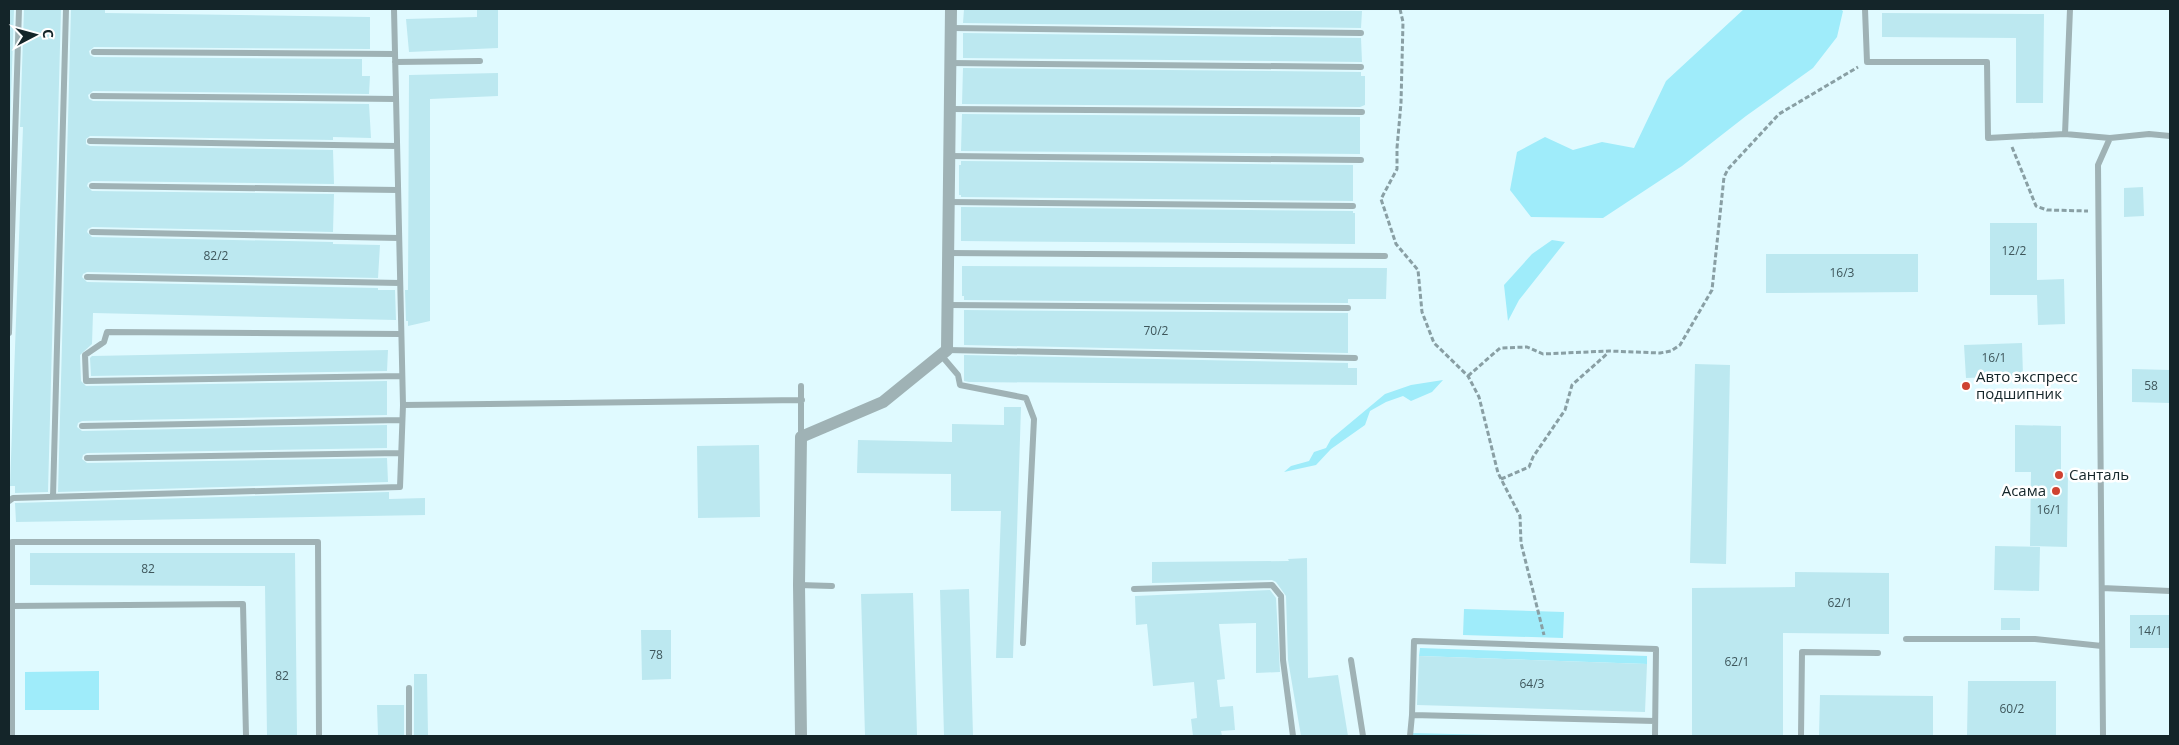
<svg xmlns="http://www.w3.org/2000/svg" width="2179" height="745" font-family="'Open Sans',sans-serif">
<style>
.green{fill:#9fecfa}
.building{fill:#bce8f0}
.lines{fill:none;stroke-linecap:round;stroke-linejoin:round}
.path{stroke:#899fa4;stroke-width:3;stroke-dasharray:5 2.5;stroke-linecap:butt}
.lane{stroke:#9fb2b5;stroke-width:6}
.street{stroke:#9fb2b5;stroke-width:12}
.poi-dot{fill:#cf4231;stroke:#fff;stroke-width:2}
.labels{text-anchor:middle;stroke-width:5;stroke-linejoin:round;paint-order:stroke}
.number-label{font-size:12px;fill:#3e565b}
.poi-label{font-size:15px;fill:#142529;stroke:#fff;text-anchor:start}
</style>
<rect width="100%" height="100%" fill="#e0faff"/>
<!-- green -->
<path class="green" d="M1744 9H1840L1843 11 1837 37 1813 68 1746 116 1682 166 1603 218 1531 217 1510 190 1517 152 1545 137 1573 150 1602 142 1634 148 1666 81Z
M1552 240 1565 242 1519 300 1508 321 1504 285 1532 254Z
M1443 380 1432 392 1411 401 1403 396 1386 402 1370 411 1365 425 1331 449 1316 465 1284 472 1291 466 1309 461 1314 452 1326 448 1331 439 1385 394 1411 385Z
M1464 609 1564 612 1563 638 1463 635Z
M1420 648 1647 656V664L1419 656Z
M99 671V710H25V672Z
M1410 733 1534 736H1410Z"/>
<!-- building -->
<path class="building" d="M9 9H14L10 126H9Z
M24 9H61L48 492 15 493V486H10L23 127H20Z
M71 9H105V13L370 17V49L94 47 89 51 90 55 94 57 362 59V76H370L369 94 93 91 88 95 89 99 93 101 369 104 371 138 333 137V140L90 136 86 139V144L90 146 333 150 334 184 92 181 88 183 87 186 92 191 334 194 333 232 92 227 88 229 87 232 92 237 333 242V244L380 245 378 278 87 272 83 274 82 277 87 282 378 288V290H395L396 320 93 313 92 344 80 355 81 381 86 386 387 381V415L82 421 78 423 77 427 82 431 387 425V448L87 453 83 455 82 459 87 463 387 458 388 482 58 492Z
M477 9H498V48L409 52 406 19 477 17Z
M964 9 1362 11 1361 28 963 23Z
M1882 13 2044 14 2043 103H2016V38L1882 37Z
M963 33 1361 38 1362 62 963 58Z
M963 68 1361 72V76H1365V105L1360 107 962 104Z
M498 73V96L430 99V321L408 326V321H406L405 290H408L409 75Z
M962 114 1360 117V154L961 151Z
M961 161 1353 165V201L961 197V195H959V165H961Z
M2143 187 2144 216 2124 217V188Z
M961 207 1353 211V213H1355V244L961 241Z
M1990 223H2037V280L2064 279 2065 324 2038 325 2037 295H1990Z
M1766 254H1918V292L1766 293Z
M962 266 1387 268 1386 299H1348V303L964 300V296H962Z
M964 310 1348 313V353L964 345Z
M2022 343 2023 376 1966 378 1964 345Z
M388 350 387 371 91 376 90 358 92 356Z
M964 355 1348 363V368H1357V385L969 382 964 381Z
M1695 364 1730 365 1726 564 1690 563Z
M2132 369 2170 370V403L2132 402Z
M1004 407H1021L1013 658H996L1001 511H951V474L857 473 858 440 952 442V424L1004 425Z
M2015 425 2061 426V472L2068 473 2067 547 2030 546 2031 472H2015Z
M759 445 760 517 698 518 697 446Z
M389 492V499L425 498V515L16 522 15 503Z
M1995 546 2040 547 2039 591 1994 590Z
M30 553H295L297 736H267L265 586 30 585Z
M1307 558 1308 678 1338 675 1348 736H1301L1288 660 1286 596 1276 582 1272 580 1152 583V562L1289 561 1288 559Z
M1795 572 1889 573V634L1783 633V736H1692V588L1795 587Z
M969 589 973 736H944L940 590Z
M1270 590 1276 598 1280 672 1256 673V623L1219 624 1225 679 1217 680 1220 707 1233 706 1235 730 1221 731 1222 736H1193L1191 719 1197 718 1194 682 1153 686 1147 624 1136 625 1135 596Z
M913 593 917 735 865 736 861 594Z
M2130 615H2170V648H2130Z
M2001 618H2020V630H2001Z
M641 630H671V679L642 680Z
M1419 656 1647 664 1645 712 1417 705Z
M414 674H427L428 736H414Z
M1968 681H2056V736H1967Z
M1820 695 1933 696V736H1819Z
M377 705H404V736H378Z"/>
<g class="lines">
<!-- path -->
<path class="path" d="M1400 9 1403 22 1401 103 1397 148V169L1381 199 1396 244 1418 270 1422 312 1434 343 1468 376 1479 397 1498 473 1520 516 1521 543 1544 635
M2012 147 2036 206 2047 210 2088 211
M1468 376 1500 348 1527 347 1543 354 1609 351 1660 353 1671 351 1680 345 1712 290 1724 177 1728 169 1779 114 1858 67
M1501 479 1529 467 1533 457 1565 410 1572 385 1608 353"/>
<!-- lane -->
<path class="lane" d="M1865 9 1867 62H1987L1988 138 2065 134 2110 138
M951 28 1361 33
M94 52 395 54
M395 62 480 61
M950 63 1361 67
M93 96 396 99
M950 109 1362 112
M2065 134 2070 9
M90 141 397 146
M949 156 1361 160
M92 186 398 190
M949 202 1353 206
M92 232 399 238
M948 253 1385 256
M87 277 400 283
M948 305 1348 308
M9 333 19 9
M401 334 107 332 104 342 85 355 86 381 402 376
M947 350 1355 358
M941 355 958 375 960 385 1026 398 1034 419 1023 643
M801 386V437
M403 405 802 400
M82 426 401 420
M87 458 401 453
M53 497 66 9
M9 501 13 498 400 487 403 405 394 9
M799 585 832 586
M2102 588 2170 591
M1134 589 1272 585 1281 596 1283 660 1293 736
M12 606V542H318L319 736
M1906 639H2035L2102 646
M1351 660 1363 736
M409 688V736
M12 736V606L243 604 246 736
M1410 736 1412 715
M1655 736 1656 649 1414 641 1412 715 1655 721
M1801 736 1802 652 1878 653
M2103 736 2098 165 2110 138 2149 134 2170 136"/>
<!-- street -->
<path class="street" d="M801 736 799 585 801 437 883 402 947 350 951 9"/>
</g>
<!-- markers -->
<g class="poi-dot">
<circle cx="1966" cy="386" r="5"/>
<circle cx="2059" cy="475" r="5"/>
<circle cx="2056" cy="491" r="5"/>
</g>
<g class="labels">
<!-- number labels -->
<g class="number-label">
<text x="2014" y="255">12/2</text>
<text x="216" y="260">82/2</text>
<text x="1842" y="277">16/3</text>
<text x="1156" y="335">70/2</text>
<text x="1994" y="362">16/1</text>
<text x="2151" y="390">58</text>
<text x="2049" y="514">16/1</text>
<text x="148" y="573">82</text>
<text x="1840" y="607">62/1</text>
<text x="2150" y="635">14/1</text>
<text x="656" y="659">78</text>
<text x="1737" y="666">62/1</text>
<text x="282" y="680">82</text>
<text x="1532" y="688">64/3</text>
<text x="2012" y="713">60/2</text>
</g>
<!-- poi labels -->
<g class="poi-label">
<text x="1976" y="382">Авто экспресс<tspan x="1976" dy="17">подшипник</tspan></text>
<text x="2069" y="480">Санталь</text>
<text x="2046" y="496" text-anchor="end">Асама</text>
</g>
</g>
<!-- border -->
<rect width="2179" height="745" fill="none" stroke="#142529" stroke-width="20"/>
<!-- north arrow -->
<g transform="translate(35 35) rotate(84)" stroke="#ffffff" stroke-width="4" paint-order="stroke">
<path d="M0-4L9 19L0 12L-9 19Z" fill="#142529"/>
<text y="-8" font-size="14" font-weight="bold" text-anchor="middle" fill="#142529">С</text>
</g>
</svg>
